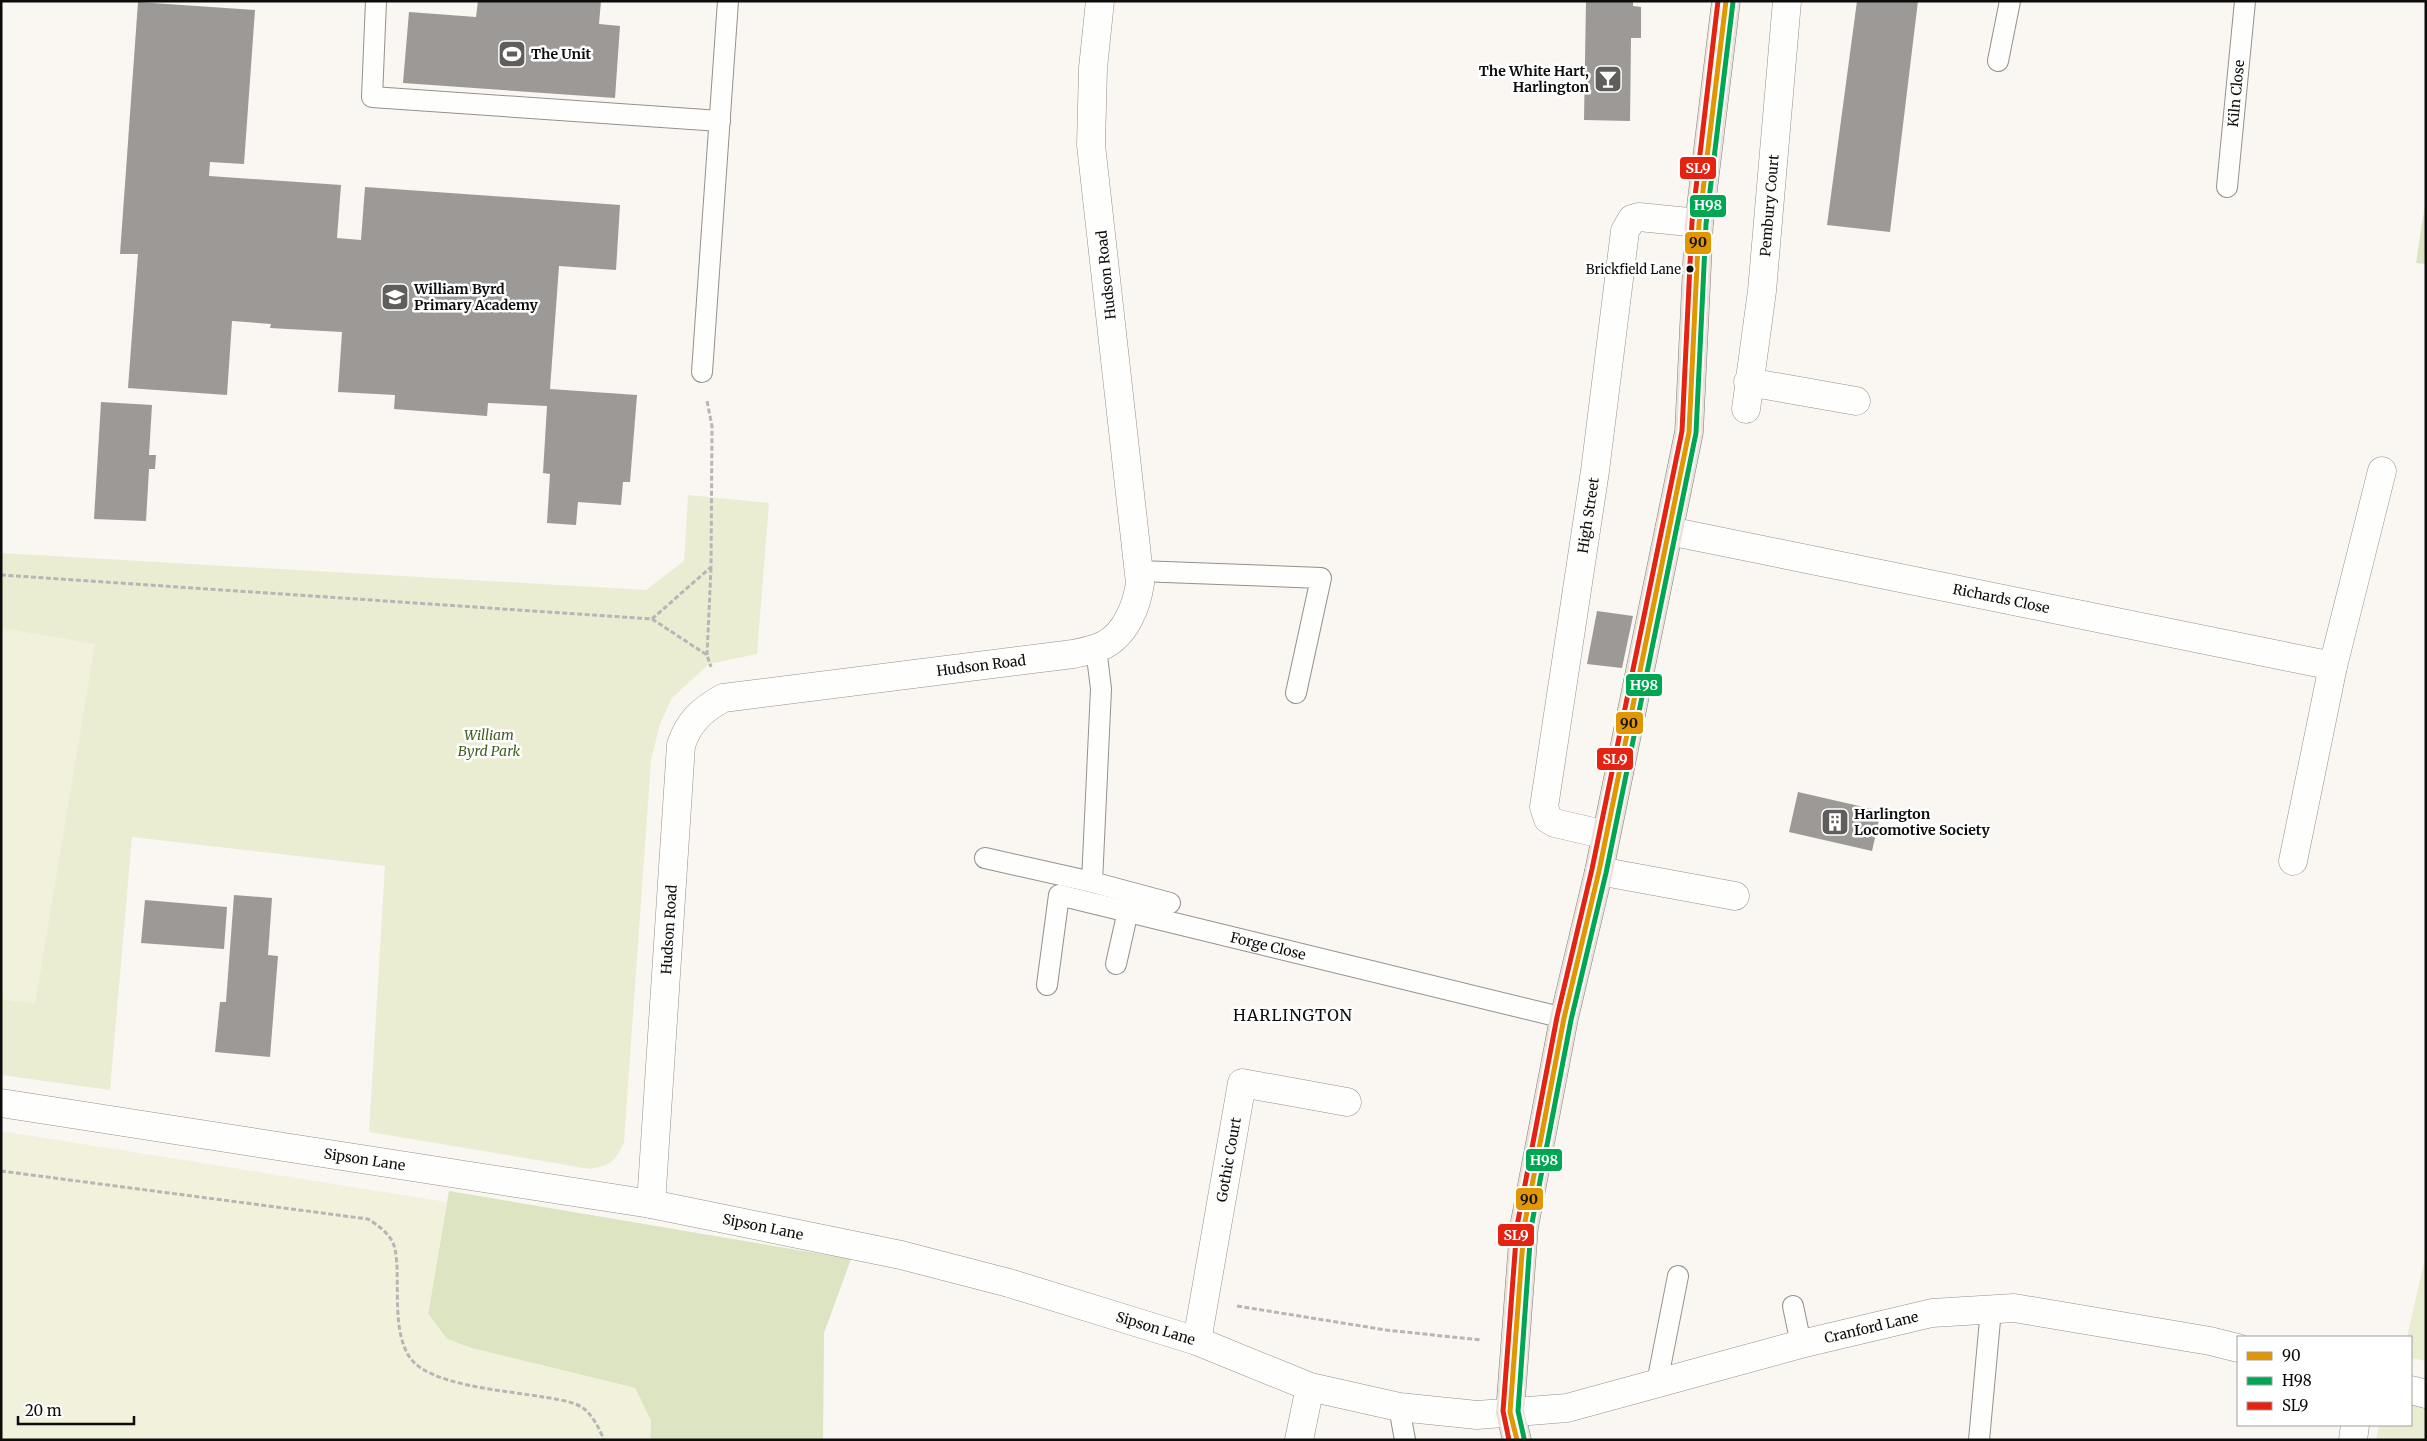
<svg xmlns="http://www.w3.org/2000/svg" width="2427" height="1441" font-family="Merriweather,serif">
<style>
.green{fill:#eaedd2}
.forest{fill:#dde4c1}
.pitch{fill:#f2f2dc}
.building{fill:#9c9997}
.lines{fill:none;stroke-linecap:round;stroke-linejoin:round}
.service-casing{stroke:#93918f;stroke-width:22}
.minor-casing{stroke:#93918f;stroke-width:29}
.tertiary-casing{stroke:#93918f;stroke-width:29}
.primary-casing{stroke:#807f7c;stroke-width:29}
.path{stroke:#b7b6b6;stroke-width:3;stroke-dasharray:5 2.5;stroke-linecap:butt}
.service{stroke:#fefefd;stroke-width:20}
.minor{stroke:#fefefd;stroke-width:28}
.tertiary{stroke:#fefefd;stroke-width:28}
.primary{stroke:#eae2d9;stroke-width:28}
.bus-1-casing{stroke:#fff;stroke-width:9}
.bus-2-casing{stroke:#fff;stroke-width:9}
.bus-3-casing{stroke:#fff;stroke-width:9}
.bus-1{stroke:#e09701;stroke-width:5}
.bus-2{stroke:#00a651;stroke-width:5}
.bus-3{stroke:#e42313;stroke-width:5}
.bus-dot{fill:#0c0c0c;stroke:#fff;stroke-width:2}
.labels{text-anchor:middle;stroke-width:5;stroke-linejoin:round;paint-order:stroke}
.bus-label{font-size:13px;fill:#0c0c0c;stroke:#fff;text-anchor:end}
.poi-label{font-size:14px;font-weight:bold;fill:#0c0c0c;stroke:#fff;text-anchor:start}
.street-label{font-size:14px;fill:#0c0c0c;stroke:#fff}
.park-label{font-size:14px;font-style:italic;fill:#3f6021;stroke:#fff}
.quarter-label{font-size:16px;letter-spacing:1px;fill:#0c0c0c;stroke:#fff}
.line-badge{stroke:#fff;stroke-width:2}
.badge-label{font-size:14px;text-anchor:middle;font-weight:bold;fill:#fff}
.pale-badge-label{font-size:14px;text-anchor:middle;font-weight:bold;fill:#111}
</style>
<rect width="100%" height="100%" fill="#faf6f1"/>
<!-- green -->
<path class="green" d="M688 495 769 503 757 654 709 664 672 698 660 724 651 760 624 1142C615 1162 611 1165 590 1169L369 1132 385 866 132 837 110 1090 1 1075V553L646 590 684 561Z
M2426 1254V1361L2411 1358V1337H2407Z
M2411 1402 2426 1407V1440H2376L2379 1425H2411Z"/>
<!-- forest -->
<path class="forest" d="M2426 198V264L2416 263Z
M449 1191 851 1259 824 1333 823 1440H650L651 1421 635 1388 471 1348 447 1339 428 1314Z"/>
<!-- pitch -->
<path class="pitch" d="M1 628 95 644 35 1004 1 999Z
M1 1131 447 1202 428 1314 447 1339 471 1348 635 1388 651 1421 650 1440H1Z"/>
<!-- building -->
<path class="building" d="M478 1H601L599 24 620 26 615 98 403 83 409 12 476 17Z
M1586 1H1633V6L1641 7V38H1631L1630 121 1584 120Z
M1857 1H1918L1890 232 1827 225Z
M138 2 255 10 244 164 210 162 209 176 341 185 337 238 361 240 365 187 620 205 616 270 559 266 550 389 637 395 630 482H623L621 505 578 502 576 525 547 523 550 474 543 473 547 406 488 403 487 416 394 409 395 395 338 392 342 332 270 328 271 324 232 321 227 395 128 388 138 254H120Z
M101 402 152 405 149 455H156L155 469H149L146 521 94 519Z
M1597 611 1633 616 1622 668 1587 664Z
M1798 792 1881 811 1872 851 1789 832Z
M234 895 272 898 268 955 278 956 270 1057 215 1052 220 1002H226Z
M145 900 227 907 224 949 141 943Z"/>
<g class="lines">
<defs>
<g id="service">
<path d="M376 1 372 97 720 121"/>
<path d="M1998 61 2010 1"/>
<path id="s1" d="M2227 187 2245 1"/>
<path d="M702 372 728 1"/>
<path d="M1139 571 1321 578 1296 693"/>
<path d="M1096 648 1101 689 1092 882 1170 903"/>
<path d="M985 858 1092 882"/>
<path d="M1116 964 1128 911"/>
<path id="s2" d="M1047 985 1059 895 1564 1018"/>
<path d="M1793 1306 1801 1344"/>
<path d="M1657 1383 1678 1276"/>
<path d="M1399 1407 1405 1440"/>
<path d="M1979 1440 1991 1309"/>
</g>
<g id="minor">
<path d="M1748 382 1856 401"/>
<path id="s3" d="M1746 409 1762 291 1787 1"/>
<path id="s4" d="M1669 531 2333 666"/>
<path id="s5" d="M1606 835 1555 823 1548 819 1544 807 1595 471 1625 231 1632 219 1639 217 1699 223"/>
<path d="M2293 861 2333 666 2382 471"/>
<path d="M1599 871 1735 896"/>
<path id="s6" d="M651 1204 681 745C689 721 702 710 723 698L1073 654C1083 652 1094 650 1104 645 1126 634 1137 605 1140 583L1091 145 1093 68 1100 1"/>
<path id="s7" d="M1197 1341 1242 1083 1347 1102"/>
<path d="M1299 1440 1310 1387"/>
<path d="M2353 1440 2355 1425"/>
</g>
<g id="tertiary">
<path id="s8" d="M1 1103 651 1204 901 1255 1009 1283 1197 1341 1310 1387 1399 1407 1477 1415 1567 1408 1801 1344 1932 1313 2014 1308 2210 1341 2238 1348"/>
<path d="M2411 1390 2426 1394"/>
</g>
<path id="primary" d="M1517 1440 1510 1412 1524 1227 1564 1018 1599 871 1689 432 1699 223 1726 1"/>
</defs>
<!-- service casing -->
<use href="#service" class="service-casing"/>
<!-- minor casing -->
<use href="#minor" class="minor-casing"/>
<!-- tertiary casing -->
<use href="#tertiary" class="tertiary-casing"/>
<!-- primary casing -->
<use href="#primary" class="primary-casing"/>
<!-- path -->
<path class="path" d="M1 575 652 619 707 655 711 667
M652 619 711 567 712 426 707 401
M707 655 711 568
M1 1171 368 1219C379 1226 392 1235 395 1249 402 1281 387 1347 421 1368 450 1387 508 1391 543 1397 555 1399 573 1401 583 1408 592 1414 600 1430 604 1440
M1237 1306 1386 1330 1481 1340"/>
<!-- service -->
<use href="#service" class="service"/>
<!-- minor -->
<use href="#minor" class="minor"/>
<!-- tertiary -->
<use href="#tertiary" class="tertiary"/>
<!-- primary -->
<use href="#primary" class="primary"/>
<defs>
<path id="bus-1" d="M1517 1440 1510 1412 1524 1227 1564 1018 1599 871 1689 432 1699 223 1726 1"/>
<path id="bus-2" d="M1524 1438 1518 1411 1531 1228 1571 1020 1606 873 1696 433 1706 224 1733 2"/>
<path id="bus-3" d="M1509 1440 1503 1411 1517 1226 1557 1017 1592 869 1682 431 1692 222 1718 1"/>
</defs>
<!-- bus-1 casing -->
<use href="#bus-1" class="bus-1-casing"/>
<!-- bus-2 casing -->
<use href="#bus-2" class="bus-2-casing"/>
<!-- bus-3 casing -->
<use href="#bus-3" class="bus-3-casing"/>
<!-- bus-1 -->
<use href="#bus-1" class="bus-1"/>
<!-- bus-2 -->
<use href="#bus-2" class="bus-2"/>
<!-- bus-3 -->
<use href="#bus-3" class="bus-3"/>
</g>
<!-- icons -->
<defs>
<symbol id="stadium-square" viewBox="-11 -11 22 22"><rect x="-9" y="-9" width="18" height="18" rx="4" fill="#5f5e5c" stroke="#fff"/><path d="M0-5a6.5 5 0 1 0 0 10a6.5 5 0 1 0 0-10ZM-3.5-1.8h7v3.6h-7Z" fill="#fff"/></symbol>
<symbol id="bar-square" viewBox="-11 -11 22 22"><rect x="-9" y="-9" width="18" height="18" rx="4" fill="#5f5e5c" stroke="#fff"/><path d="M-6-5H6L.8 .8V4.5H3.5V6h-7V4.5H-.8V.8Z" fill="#fff"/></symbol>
<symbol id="school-square" viewBox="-11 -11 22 22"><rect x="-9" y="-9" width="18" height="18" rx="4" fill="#5f5e5c" stroke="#fff"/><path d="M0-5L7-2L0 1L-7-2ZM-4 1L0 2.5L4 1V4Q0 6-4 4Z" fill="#fff"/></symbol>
<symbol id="building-square" viewBox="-11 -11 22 22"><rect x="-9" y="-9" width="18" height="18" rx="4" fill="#5f5e5c" stroke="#fff"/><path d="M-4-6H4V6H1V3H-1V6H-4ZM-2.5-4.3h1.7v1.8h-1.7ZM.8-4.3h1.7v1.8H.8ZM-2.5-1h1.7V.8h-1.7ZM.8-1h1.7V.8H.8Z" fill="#fff"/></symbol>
</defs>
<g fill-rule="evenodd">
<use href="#stadium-square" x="496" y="38" width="32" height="32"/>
<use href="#bar-square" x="1592" y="63" width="32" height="32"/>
<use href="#school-square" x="379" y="281" width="32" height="32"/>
<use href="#building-square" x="1819" y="806" width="32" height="32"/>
</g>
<!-- markers -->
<circle class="bus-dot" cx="1690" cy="269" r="4.5"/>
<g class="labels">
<!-- bus labels -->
<g class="bus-label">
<text x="1681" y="274">Brickfield Lane</text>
</g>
<!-- poi labels -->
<g class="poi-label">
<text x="531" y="59">The Unit</text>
<text x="1589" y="76" text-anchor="end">The White Hart,<tspan x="1589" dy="16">Harlington</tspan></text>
<text x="414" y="294">William Byrd<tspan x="414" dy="16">Primary Academy</tspan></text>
<text x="1854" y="819">Harlington<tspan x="1854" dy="16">Locomotive Society</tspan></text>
</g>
<!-- street labels -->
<g class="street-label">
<text dy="5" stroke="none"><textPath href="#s1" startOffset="94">Kiln Close</textPath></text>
<text dy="5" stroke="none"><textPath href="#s3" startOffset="205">Pembury Court</textPath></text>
<text transform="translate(1106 275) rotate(-96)" y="5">Hudson Road</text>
<text dy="5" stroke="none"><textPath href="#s5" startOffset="368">High Street</textPath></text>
<text dy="5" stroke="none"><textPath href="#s4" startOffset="339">Richards Close</textPath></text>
<text dy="5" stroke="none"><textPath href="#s6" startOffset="785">Hudson Road</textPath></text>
<text dy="5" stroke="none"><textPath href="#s6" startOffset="275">Hudson Road</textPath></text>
<text dy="5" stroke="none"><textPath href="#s2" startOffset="306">Forge Close</textPath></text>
<text dy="5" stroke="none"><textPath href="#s8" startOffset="368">Sipson Lane</textPath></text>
<text dy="5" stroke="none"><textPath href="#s7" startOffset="184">Gothic Court</textPath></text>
<text dy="5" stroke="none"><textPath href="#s8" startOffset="772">Sipson Lane</textPath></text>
<text dy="5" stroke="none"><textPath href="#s8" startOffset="1918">Cranford Lane</textPath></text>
<text dy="5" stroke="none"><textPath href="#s8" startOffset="1178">Sipson Lane</textPath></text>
</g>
<!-- park labels -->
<g class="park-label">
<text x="489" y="740">William<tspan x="489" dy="16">Byrd Park</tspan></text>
</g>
<!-- quarter labels -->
<g class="quarter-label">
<text x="1293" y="1021">HARLINGTON</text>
</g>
</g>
<g class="line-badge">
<rect x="1679" y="156" width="38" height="24" rx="5" fill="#e42313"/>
<rect x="1689" y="194" width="38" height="24" rx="5" fill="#00a651"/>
<rect x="1684" y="231" width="28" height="24" rx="5" fill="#e09701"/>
<rect x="1625" y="673" width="38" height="24" rx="5" fill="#00a651"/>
<rect x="1615" y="711" width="29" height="24" rx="5" fill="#e09701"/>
<rect x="1596" y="747" width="38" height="24" rx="5" fill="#e42313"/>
<rect x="1525" y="1148" width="38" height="24" rx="5" fill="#00a651"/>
<rect x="1515" y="1187" width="29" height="24" rx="5" fill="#e09701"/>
<rect x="1497" y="1223" width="38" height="24" rx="5" fill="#e42313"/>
</g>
<g class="badge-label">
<text x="1698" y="173">SL9</text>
<text x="1708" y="210">H98</text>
<text x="1644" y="690">H98</text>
<text x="1615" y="764">SL9</text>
<text x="1544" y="1165">H98</text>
<text x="1516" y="1240">SL9</text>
</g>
<g class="pale-badge-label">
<text x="1698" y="247">90</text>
<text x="1629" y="728">90</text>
<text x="1529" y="1204">90</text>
</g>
<!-- border -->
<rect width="2427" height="1441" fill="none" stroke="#0c0c0c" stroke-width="5"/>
<!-- legend -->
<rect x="2237" y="1336" width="175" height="90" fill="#ffffff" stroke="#9e9e9e"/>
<rect x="2247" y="1352" width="25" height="8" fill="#e09701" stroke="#9e9e9e"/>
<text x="2282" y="1361" font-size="15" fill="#0c0c0c">90</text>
<rect x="2247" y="1377" width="25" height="8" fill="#00a651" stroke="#9e9e9e"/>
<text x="2282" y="1386" font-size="15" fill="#0c0c0c">H98</text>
<rect x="2247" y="1402" width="25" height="8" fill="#e42313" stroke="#9e9e9e"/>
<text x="2282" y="1411" font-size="15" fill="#0c0c0c">SL9</text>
<!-- scale -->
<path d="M18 1416v8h116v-8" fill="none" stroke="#0c0c0c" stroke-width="2.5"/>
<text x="25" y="1416" font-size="15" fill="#0c0c0c" stroke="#ffffff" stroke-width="4" paint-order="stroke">20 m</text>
</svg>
